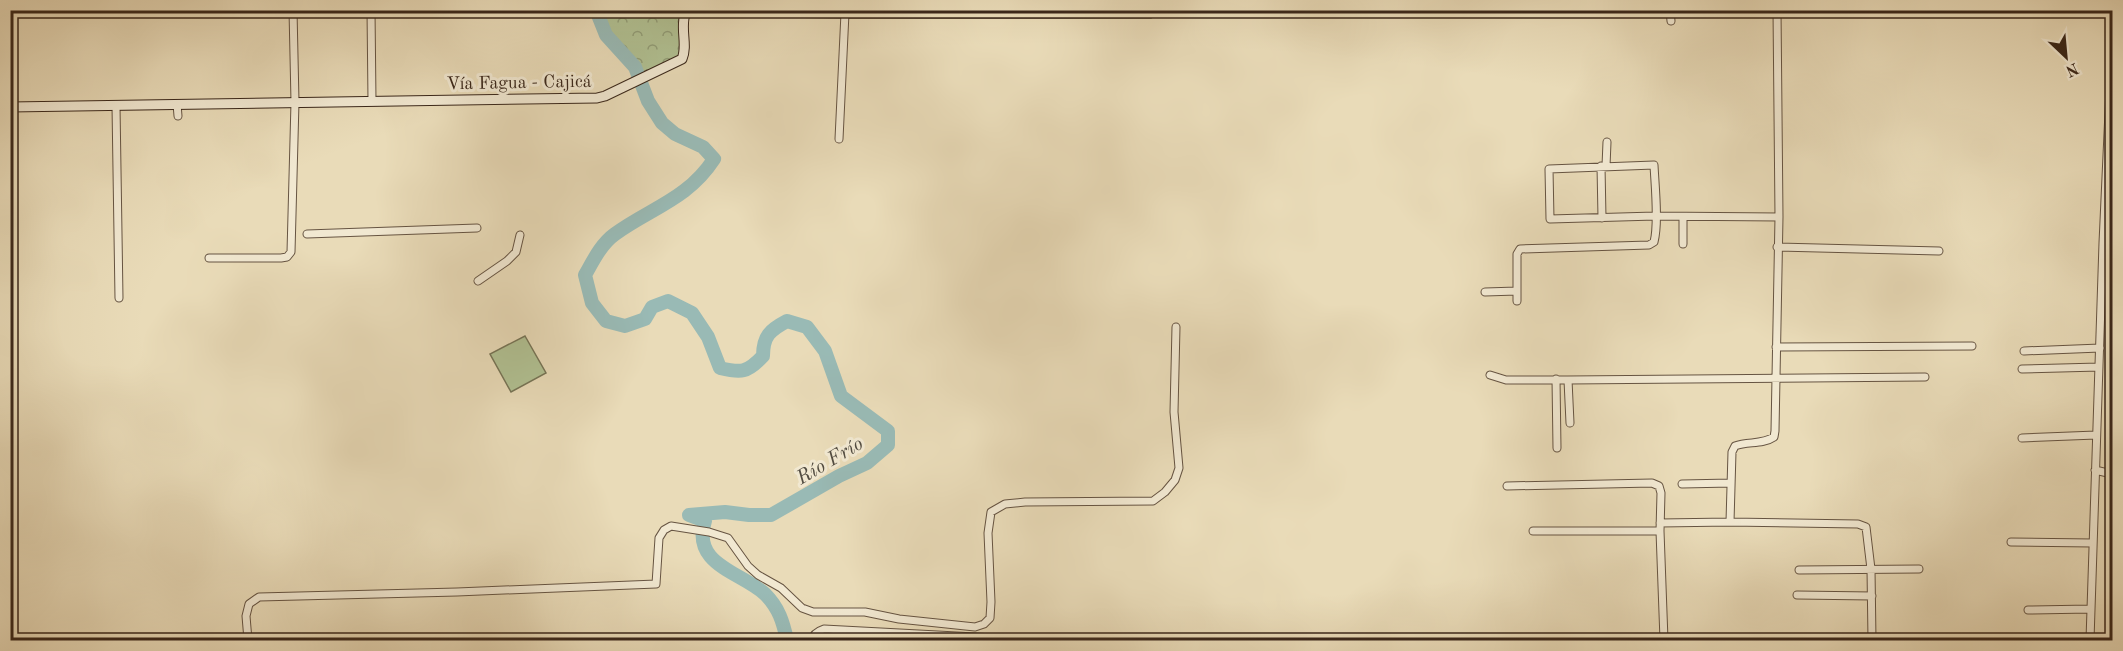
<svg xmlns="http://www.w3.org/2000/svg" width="2123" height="651" font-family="'Old Standard TT',serif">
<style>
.grass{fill:#b1c193;stroke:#767456;stroke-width:1.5}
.forest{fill:url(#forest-crowns);stroke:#767456;stroke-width:1.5}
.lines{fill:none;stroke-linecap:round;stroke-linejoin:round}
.river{stroke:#99bab5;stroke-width:14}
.street-casing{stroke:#665442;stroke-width:9}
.secondary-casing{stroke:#3a271a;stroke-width:11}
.street{stroke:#f1e8d1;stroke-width:7}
.secondary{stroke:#f1e8d1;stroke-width:9}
.labels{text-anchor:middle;stroke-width:6;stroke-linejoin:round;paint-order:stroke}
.street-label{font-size:18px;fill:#3a271a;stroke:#f1e8d1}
.water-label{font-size:20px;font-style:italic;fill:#524c41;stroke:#f1e8d1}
</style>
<defs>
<pattern id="forest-crowns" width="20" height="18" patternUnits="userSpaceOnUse" patternTransform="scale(1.5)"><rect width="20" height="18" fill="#b1c193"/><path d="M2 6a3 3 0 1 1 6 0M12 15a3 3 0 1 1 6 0" fill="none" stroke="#919d77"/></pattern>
</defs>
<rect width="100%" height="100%" fill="#e9dbb8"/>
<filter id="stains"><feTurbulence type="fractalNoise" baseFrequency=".00333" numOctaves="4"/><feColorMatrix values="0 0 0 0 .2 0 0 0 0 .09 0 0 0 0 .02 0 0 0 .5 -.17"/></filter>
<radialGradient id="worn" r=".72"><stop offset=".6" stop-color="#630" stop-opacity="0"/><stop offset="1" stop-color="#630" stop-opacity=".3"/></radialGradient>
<!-- grass -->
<path class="grass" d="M525 336 546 373 511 392 490 354Z"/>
<!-- forest -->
<path class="forest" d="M595 11H685V53L649 74 647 70 638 75 628 58 606 35Z"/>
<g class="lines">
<!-- river -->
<path class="river" d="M596 10 606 35 635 67 648 101 662 123 675 134 703 147 714 159C688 199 651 208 615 234 601 244 593 261 585 275L592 303 606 321 625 326 645 319 652 307 668 301 692 313 708 337 720 368C741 373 747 373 763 356 763 336 770 330 787 321L807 327 825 351 841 396 888 431V445L867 463 839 476 771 515H749L725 512 689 515 705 521C691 565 741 572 765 594 779 608 783 622 787 640"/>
<defs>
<path id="street" d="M371 10 372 101
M1670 10 1671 21
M177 104 178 116
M116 106 119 298
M839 139 845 13
M1601 166 1602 218
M1606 166 1607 142
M307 234 477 228
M1683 244V217
M1777 247 1939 251
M209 258H281L287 257 291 252 295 102 293 10
M478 281 507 261 516 252 520 235
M1485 292 1517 291
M1517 301V254L1520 249 1649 245 1654 242C1659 223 1655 186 1654 165L1549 169 1550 219 1655 216 1779 217
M1776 347 1972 346
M2024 351 2100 348
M2022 369 2099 367
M1490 375 1506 380H1568L1925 377
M1556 379 1557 448
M1568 380 1570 423
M2022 438 2096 435
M2095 470 2112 474
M1682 484 1731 483
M1507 486 1652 483 1659 486 1661 493 1660 531 1664 640
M1730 522 1732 452 1735 446C1748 441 1762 445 1774 437L1775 431 1779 217 1777 10
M1660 523 1730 522 1858 524 1866 527 1871 569 1872 640
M1533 531H1660
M2011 542 2092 543
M1799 570 1919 569
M1797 595 1872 596
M2028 610 2090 609
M248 640 246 616 249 604 259 597 457 592 656 584 659 538 664 530 671 526 709 532 728 538 748 566 758 575 781 588 802 608 813 612H865L899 619 975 627 984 624 990 618 991 602 988 533 991 512 1005 504 1025 502 1153 501 1165 492 1175 480 1179 468 1174 412 1176 327
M812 640C813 634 818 631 824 629L1030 640
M2090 640 2103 243 2112 46"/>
<path id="secondary" d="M10 107 597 98 605 96 682 59C688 45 680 29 685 14L694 11 845 13H1150L1156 10"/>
</defs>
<!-- street casing -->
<use href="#street" class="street-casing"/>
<!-- secondary casing -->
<use href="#secondary" class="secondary-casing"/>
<!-- street -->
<use href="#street" class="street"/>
<!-- secondary -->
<use href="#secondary" class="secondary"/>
</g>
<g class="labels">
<!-- street labels -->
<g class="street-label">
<text transform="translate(519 82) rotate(-1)" y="6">Vía Fagua - Cajicá</text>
</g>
<!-- water labels -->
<g class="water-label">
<text transform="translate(829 460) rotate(-31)" y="7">Río Frío</text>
</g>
</g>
<!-- margin -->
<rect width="2123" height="651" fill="none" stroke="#e9dbb8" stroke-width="36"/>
<rect x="12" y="12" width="2099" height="627" fill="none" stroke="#3a271a" stroke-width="3"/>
<rect x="18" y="18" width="2087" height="615" fill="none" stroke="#3a271a" stroke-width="1.5"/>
<!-- north arrow -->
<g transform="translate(2066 57) rotate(154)" stroke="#f1e8d1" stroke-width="4.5" paint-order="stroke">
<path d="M0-4.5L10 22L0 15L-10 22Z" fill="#3a271a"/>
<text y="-9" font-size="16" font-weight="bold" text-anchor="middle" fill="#3a271a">N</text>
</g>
<rect width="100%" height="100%" filter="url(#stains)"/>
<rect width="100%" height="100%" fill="url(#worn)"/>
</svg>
